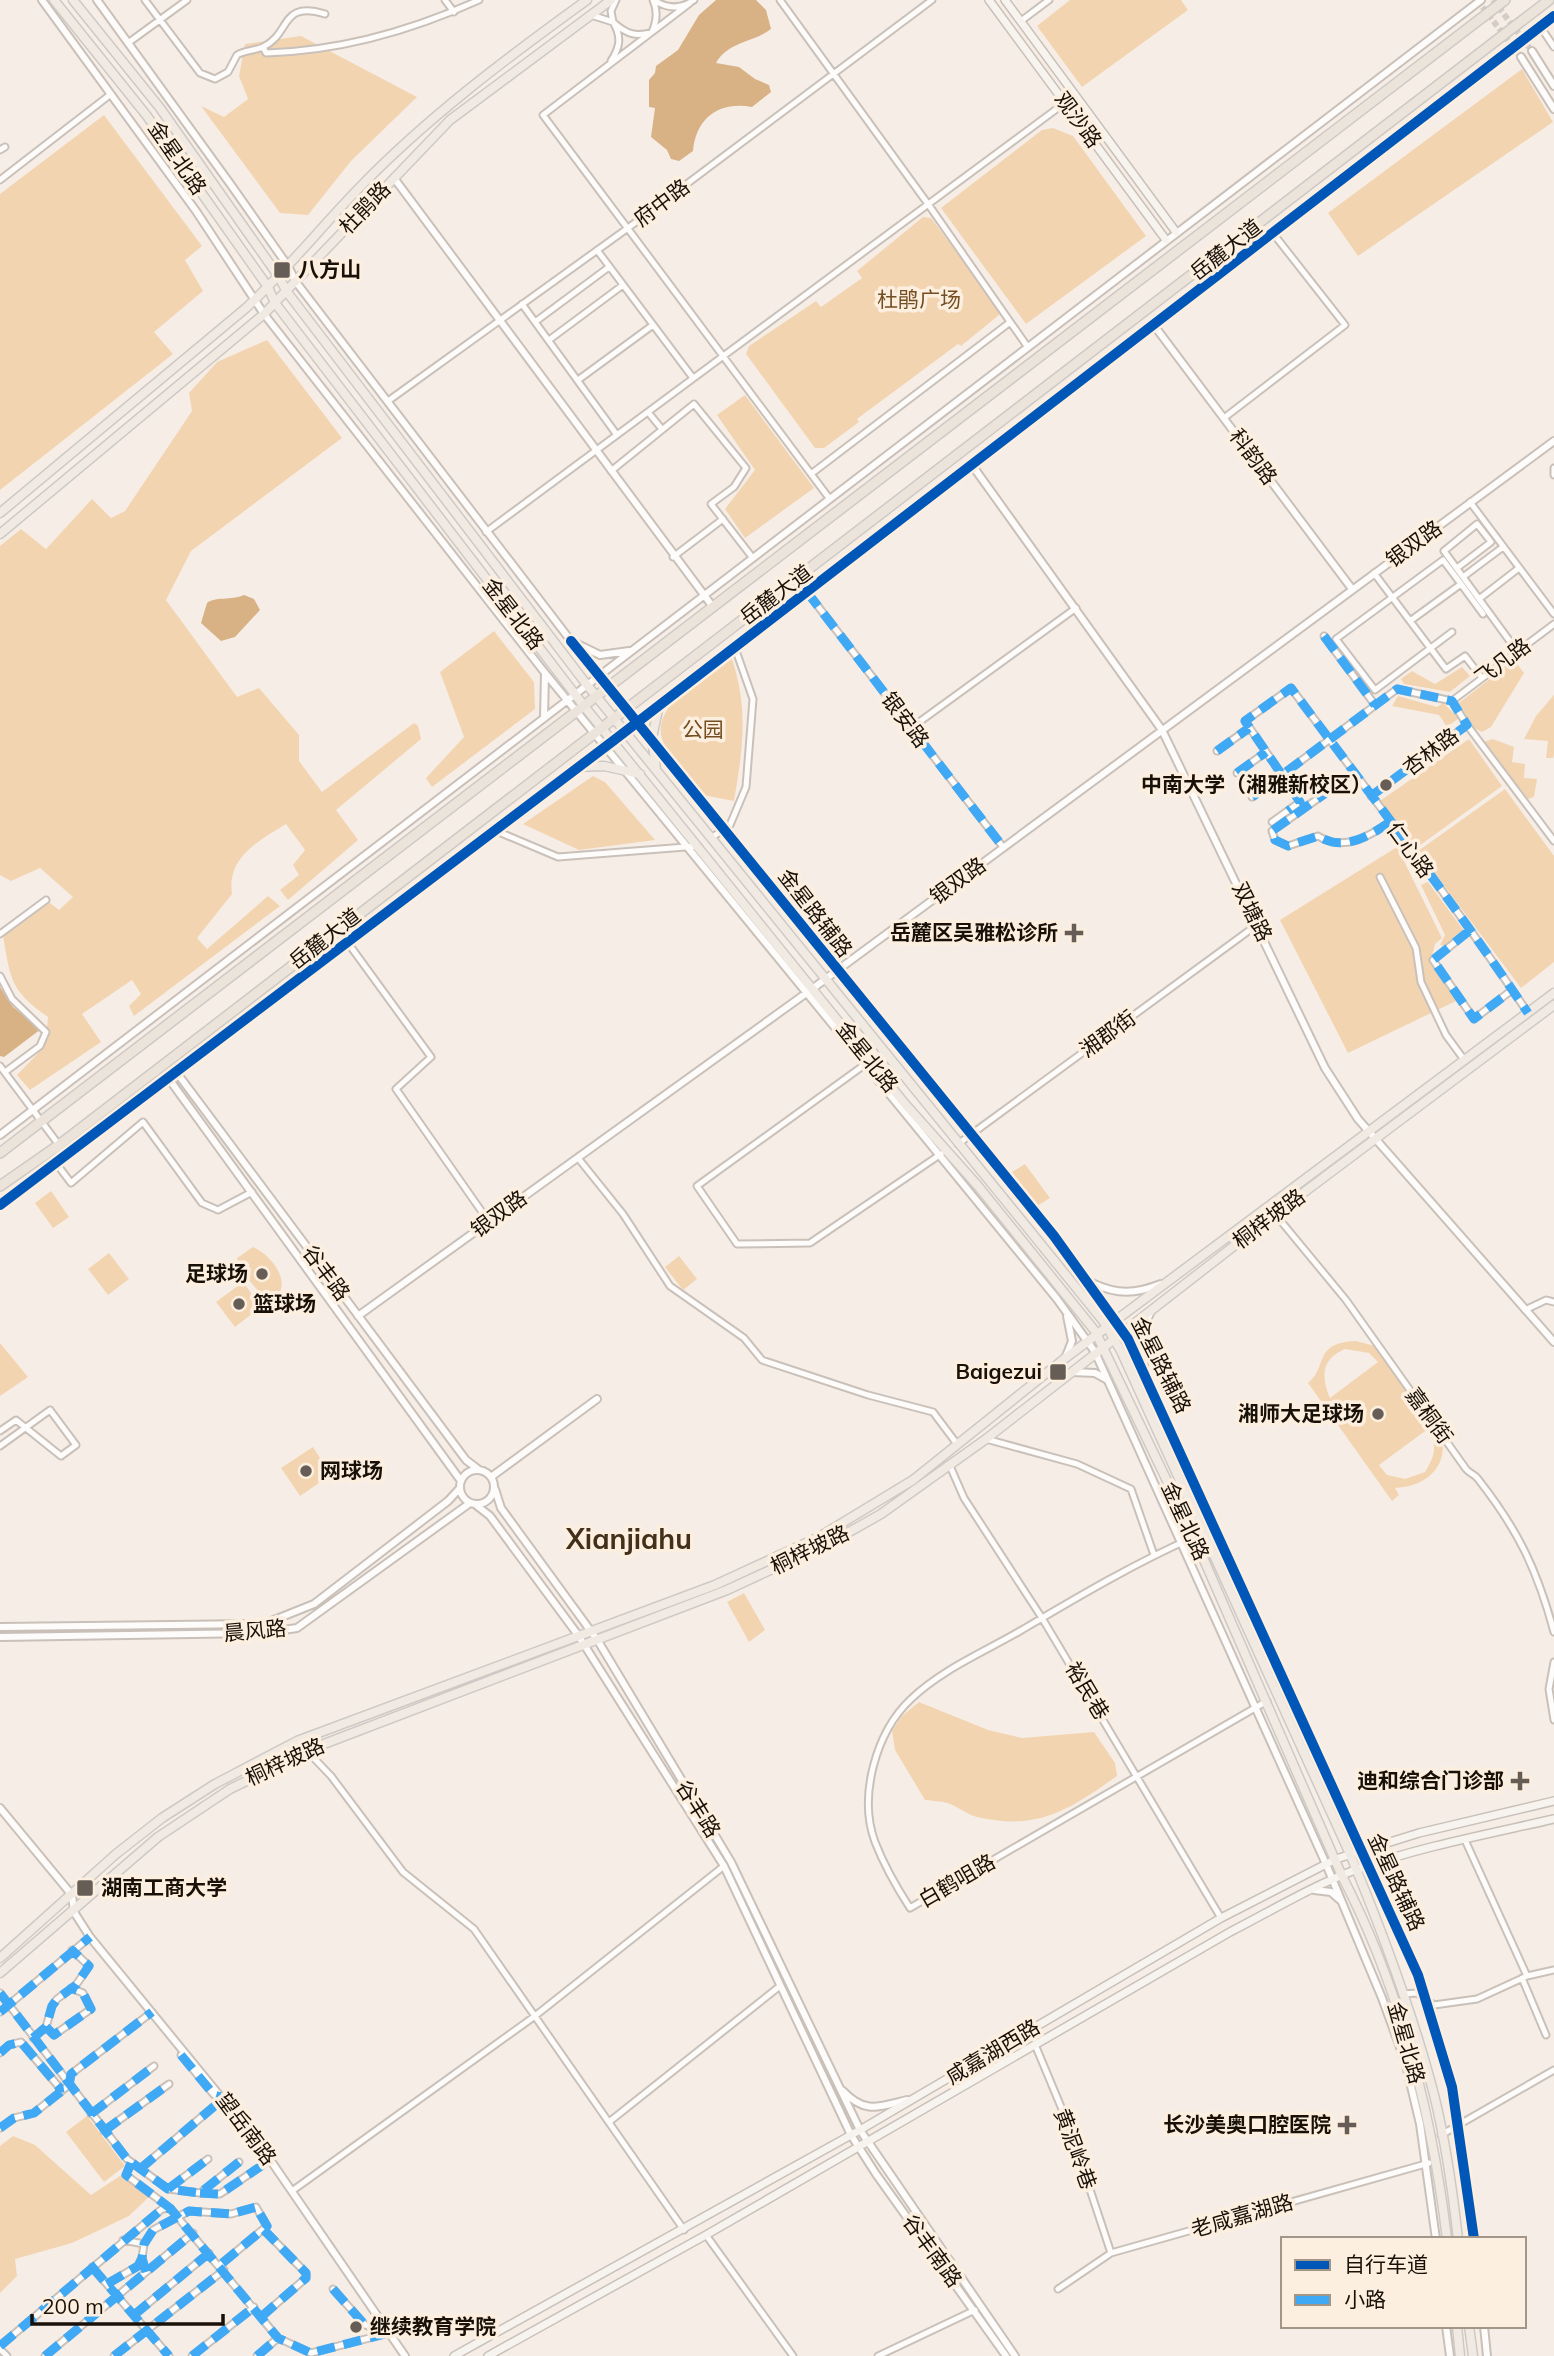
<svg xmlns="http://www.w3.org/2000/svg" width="1554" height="2356" font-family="Mulish,'Noto Sans SC',sans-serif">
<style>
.green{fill:#f3d4b1;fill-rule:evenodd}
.water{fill:#d8b185}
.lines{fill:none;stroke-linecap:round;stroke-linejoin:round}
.tertiary-tunnel{stroke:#d5cdc5;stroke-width:6;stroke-dasharray:6 3;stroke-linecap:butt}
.minor-casing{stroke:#c9c1b9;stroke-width:9}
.tertiary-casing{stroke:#c9c1b9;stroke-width:10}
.secondary-casing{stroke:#c9c1b9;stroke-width:10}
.primary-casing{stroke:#cec9c5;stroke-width:11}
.trunk-casing{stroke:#cec9c5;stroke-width:12}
.minor{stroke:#fefcfb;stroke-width:5}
.tertiary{stroke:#fefcfb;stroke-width:6}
.secondary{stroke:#f7f3ee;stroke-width:7}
.primary{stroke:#f1eae2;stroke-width:8}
.trunk{stroke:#ece4da;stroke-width:9}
.quiet{stroke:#3fa9f5;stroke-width:9;stroke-dasharray:18 9;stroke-linecap:butt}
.cycleway-casing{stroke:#fdefdf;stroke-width:15}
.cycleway{stroke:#0057b8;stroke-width:10}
.poi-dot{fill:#665e56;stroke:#fdefdf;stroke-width:2.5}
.labels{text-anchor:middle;stroke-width:7;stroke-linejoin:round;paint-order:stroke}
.street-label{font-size:21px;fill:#191108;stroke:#fdefdf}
.poi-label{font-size:21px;font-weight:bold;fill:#191108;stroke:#fdefdf;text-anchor:end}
.park-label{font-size:21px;fill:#734e21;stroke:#fdefdf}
.district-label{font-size:28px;font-weight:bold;fill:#42301b;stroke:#fdefdf}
</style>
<rect width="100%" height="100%" fill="#f6eee6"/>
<!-- green -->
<path class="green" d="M1070 0H1181L1188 10 1082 87 1037 26Z
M301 36 417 97 351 161 308 215 280 213 201 106 224 117 248 99 239 76 245 44Z
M1522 69 1553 122 1358 256 1328 213Z
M104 115 202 246 185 260 203 291 154 332 173 354 0 490V194Z
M1053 128 1073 136 1146 236 1026 324 941 208 1042 130Z
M923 217 931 218 1000 310 999 315 961 346 958 344 857 419 859 422 824 448H815L746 354 749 346 816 301 821 307 862 278 857 271Z
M267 340 342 438 191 551 166 600 237 697 259 688 299 735V761L322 792 414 723 418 726 421 739 336 810 358 840 288 900 280 890 299 875 293 865 305 850 286 824C257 842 227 857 232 894L197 938 207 949 268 896 280 906 134 1016 129 1006 141 994 132 980 82 1014 101 1042 30 1090 17 1075 45 1046 48 1017C10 991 10 978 3 935L46 900 59 910 73 897 40 868 11 881 0 875V546L21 529 46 549 92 499 111 518 125 511 192 411 189 393 217 362Z
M745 395 814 488 745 538 725 509 755 470 717 415Z
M494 631 534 682 535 709 432 787 426 778 464 737 440 672Z
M731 656C749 708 743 748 734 801L703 795C691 780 677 765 666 748 642 708 705 677 731 656Z
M1514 660 1524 673 1491 727 1482 732 1474 728 1459 703Z
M1462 667 1470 676 1450 692 1404 684 1401 679 1412 671 1435 684Z
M1554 695V755L1553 758H1546L1548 741 1524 739 1536 716Z
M1398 696 1437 707 1443 703 1459 718 1447 727 1439 715 1392 706Z
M1469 739 1502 786 1412 851 1377 803Z
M1493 739 1514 747 1512 762 1525 764 1524 778 1537 779 1534 797 1528 799 1483 742Z
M593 776 605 782 655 840 579 850 523 824Z
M1505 789 1554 856V962L1521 988 1418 851Z
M1397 847 1442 938 1435 944 1431 960 1456 1001 1348 1053 1280 920Z
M1428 882 1464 931 1446 946 1440 945 1445 935 1421 885Z
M1025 1164 1050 1198 1037 1206 1012 1172Z
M51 1191 69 1217 53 1228 35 1203Z
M253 1247C271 1255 290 1279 278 1296L263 1297 240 1269 237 1258Z
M109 1253 129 1279 108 1295 88 1269Z
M679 1256 697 1279 683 1290 665 1267Z
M243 1282 261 1307 235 1327 216 1302Z
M1356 1341 1375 1346 1442 1437C1448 1469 1424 1487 1395 1488L1399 1495 1392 1501 1308 1383C1329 1366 1312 1343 1356 1341ZM1345 1349 1369 1353 1378 1362 1330 1398C1321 1377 1321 1359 1345 1349ZM1428 1429C1438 1446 1435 1455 1425 1472L1405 1479 1387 1475 1379 1465Z
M0 1343 28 1377 0 1396Z
M313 1447 331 1475 300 1496 281 1468Z
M744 1593 765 1630 749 1642 727 1602Z
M919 1702 988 1730 1022 1738 1094 1732 1115 1763 1117 1776C1069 1810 1038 1831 977 1817 966 1814 957 1806 947 1803 940 1801 932 1801 925 1800L895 1750 892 1731 902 1716Z
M87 2116 125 2166 104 2182 66 2132Z
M13 2136 35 2145 91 2195 126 2172 155 2191 129 2216 72 2243 15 2259 17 2276 0 2293V2146Z"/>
<!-- water -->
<path class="water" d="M716 0H756L766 10 771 29C753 43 729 41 716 63L739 67 755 79 769 85 771 92 752 107C719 101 696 118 693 151L679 161 671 159 667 150 651 137 655 108 649 107V80L655 73 656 66 678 50 699 15Z
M244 595 254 599 260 610 235 637 221 641 201 623 207 603C215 596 231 601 244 595Z
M0 987 13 1007 41 1029 4 1057 0 1056Z"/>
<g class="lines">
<!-- tertiary-tunnel -->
<path class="tertiary-tunnel" d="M1477 0 1521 57
M1493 0 1532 51"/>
<defs>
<path id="minor" d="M145 0 200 73 215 79 228 72 237 55C245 50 254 51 263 47 291 34 280 0 325 14
M445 0 454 12
M616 0 611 11 613 22C625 33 636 38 652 32 657 21 658 11 653 0
M654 0C667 9 681 9 694 0
M780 0 928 204 1027 346
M690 3 543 115 829 498
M591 15 613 22C622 37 620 47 611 61
M1021 21 1049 0
M1540 26 1554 47
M128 43 187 0
M263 47 266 53C340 51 413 30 479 0
M0 150 5 147
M0 180 111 94
M597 250 693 378
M522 304 617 435
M535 322 609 267
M549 340 623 285
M578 380 653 325
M388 401 628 228 932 0
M648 412 661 428
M1224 418 1345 325 1272 232
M1554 468V475
M611 471 694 404 746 468 734 487 711 504 752 557
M811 474 1009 323
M1470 502 1554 614
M486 532 1066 102
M673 557 723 519
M1457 568 1491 542 1477 524 1444 551 1517 651
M1374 573 1446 669 1465 656 1482 678
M1463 577 1503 547
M1461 584 1483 614
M807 592 1003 847
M1479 599 1519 568
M1410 621 1461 584 1443 560 1336 639 1375 690 1452 632
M1324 636 1375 705
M1452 701 1554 624
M1467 725 1554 841
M911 728 1076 608
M1217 751 1249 728
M1237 773 1266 752
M1354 773 1272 831 1275 840 1288 846 1318 836C1343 852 1368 837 1390 822
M1371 796 1467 725 1452 701 1397 689 1282 775 1245 721 1291 688C1371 795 1453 902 1528 1013
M1252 797 1282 775 1300 802 1272 822
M494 830 558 857 698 846
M711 838 730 825 746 787 753 699 735 648
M1380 877 1416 948 1421 982 1446 1035 1465 1061
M1469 931 1433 960 1474 1019 1512 990
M0 934 46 900
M348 943 431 1057 396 1089 489 1222
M0 976 12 999 46 1032 40 1046 5 1072
M867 1063 697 1186 737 1244 810 1243 941 1154
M0 1066 59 1145
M958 1144 1258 924
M578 1158 623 1214 670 1286 744 1338 762 1360 868 1395 933 1412 957 1444
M56 1163 71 1183 143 1122 202 1203 218 1210 252 1192
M1275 1214 1346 1300 1466 1469C1470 1474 1475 1474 1478 1479 1518 1530 1537 1569 1554 1632
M1525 1310 1546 1300 1554 1302
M0 1431 16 1420 61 1456 76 1445 50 1410 0 1446
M986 1439 1077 1464 1131 1489 1154 1555
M950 1466 964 1498 1042 1618 1221 1918
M1194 1537C1133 1564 1076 1598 1020 1631 984 1652 941 1670 911 1699 876 1732 858 1796 875 1842 884 1865 897 1888 910 1908L1267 1701
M1554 1662 1549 1689 1554 1720
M307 1751 331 1776 403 1872 474 1929 684 2230
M1465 1840 1527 1976
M1522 1978 1546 2035
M0 1993 127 2159 168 2189 200 2193 239 2162
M1402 1994 1417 1993 1434 2005 1477 1999 1527 1976 1554 1970
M0 2012 90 1937
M46 2027 54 2035 91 2009 83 1993 71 1988
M33 2038 46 2027 52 2006 57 1999 76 1985 89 1966 72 1950
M1036 2047 1069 2126 1111 2253
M0 2053 9 2045 21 2042 59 2087 60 2093
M181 2055 214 2095 221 2097
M224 2101 223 2106 251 2144 260 2145
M91 2114 154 2066
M609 2122 780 1986
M0 2128 14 2118 34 2113 69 2085 71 2074 152 2012
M104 2131 169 2084
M1441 2135 1554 2070
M131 2163 126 2175 170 2208
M140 2169 224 2098
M168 2189 208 2159
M292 2191 535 2016 724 1866
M200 2193 220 2194 270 2160
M706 2235 793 2356
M123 2240 144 2244
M92 2267 169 2356
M146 2272 142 2258 144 2244 153 2230 189 2211 231 2214 256 2207 267 2226 220 2265
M107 2284 138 2266 142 2258
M333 2289 365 2325 386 2333
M1058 2289 1111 2253 1429 2163
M134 2315 209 2253
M261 2317 306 2278V2273L264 2230
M0 2346 162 2209 170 2208 278 2338 311 2353 389 2333
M0 2349 7 2356
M45 2356 193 2233
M114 2356 224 2270
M192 2356 254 2307
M257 2356 278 2338
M878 2356 975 2310"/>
<path id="tertiary" d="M42 0 196 211 264 314 545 673 544 718
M97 0 231 185 288 266 296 282 571 641 600 655 629 651
M1532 51 1554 86
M1521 57 1554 109
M394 178 713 607
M1153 324 1352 589
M972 465 1162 730 1325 1068 1358 1119 1554 1342
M571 641 1054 1236 1128 1339 1418 1975 1452 2087 1474 2239
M545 673 1057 1299 1095 1352 1326 1864 1382 1998 1405 2061 1420 2124 1436 2239
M177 1073 466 1460 479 1470
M169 1079 461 1481
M0 1135 1481 0
M0 1205 613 741 1554 16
M1092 1283C1118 1295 1135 1294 1161 1284
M358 1316 812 989 1554 441
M1066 1356 1072 1341 1067 1316
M1144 1368V1327L1151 1311
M1073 1372 1095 1373 1106 1379
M460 1487a17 17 0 1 1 34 0a17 17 0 1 1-34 0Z
M491 1477 597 1399
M495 1489 501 1508 598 1641 731 1862 860 2130 1015 2356
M476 1505 490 1516 578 1635 724 1866 851 2135 876 2174 1006 2356
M0 1627 264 1624 314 1604 448 1501 460 1488
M0 1637 263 1633 297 1628 470 1503
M0 1808 72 1895 74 1912 90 1937 260 2145 405 2356
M1314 1890 1331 1892 1340 1900
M843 2091C865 2114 878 2107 907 2100
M1446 2326 1450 2356
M1484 2326 1487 2356"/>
<path id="secondary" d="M989 0 1166 240
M1005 0 1176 232
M454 2356 860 2130 1221 1918 1336 1859 1419 1833 1554 1801
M488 2356 706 2235 1230 1932C1271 1911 1312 1886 1355 1870 1419 1847 1488 1834 1554 1819"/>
<path id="primary" d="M54 0 147 116 268 287 275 303 584 706 905 1104 978 1186 1095 1331 1194 1537 1342 1876C1400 1988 1432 2114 1447 2239
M73 0 160 108 279 277 287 292 587 685 1104 1322 1121 1351 1350 1854C1380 1926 1408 2001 1429 2076 1444 2128 1452 2185 1458 2239
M0 513 246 308C287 270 321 227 360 187 428 117 508 57 587 0
M0 534 264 314 450 120 611 0
M576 767 604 766 640 774
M656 769 652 738 659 705
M0 1958 116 1854 162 1818 215 1784 297 1741 715 1585 819 1537 913 1480 1064 1359 1554 993
M0 1973 158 1837 230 1789 316 1747 727 1590 835 1540 881 1514 986 1439 1275 1214 1554 1005
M1457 2326 1460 2356
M1469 2326 1473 2356"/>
<path id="trunk" d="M0 1153 1505 0
M0 1186 59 1145 1549 0"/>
</defs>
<!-- minor casing -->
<use href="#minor" class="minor-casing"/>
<!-- tertiary casing -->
<use href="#tertiary" class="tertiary-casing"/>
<!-- secondary casing -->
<use href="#secondary" class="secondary-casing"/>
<!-- primary casing -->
<use href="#primary" class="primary-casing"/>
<!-- trunk casing -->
<use href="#trunk" class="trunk-casing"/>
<!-- minor -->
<use href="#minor" class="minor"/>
<!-- tertiary -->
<use href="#tertiary" class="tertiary"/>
<!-- secondary -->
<use href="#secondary" class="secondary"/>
<!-- primary -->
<use href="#primary" class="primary"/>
<!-- trunk -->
<use href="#trunk" class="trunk"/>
<!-- quiet -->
<path class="quiet" d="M807 592 1003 847
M1324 636 1375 705
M1217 751 1249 728
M1237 773 1266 752
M1354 773 1272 831 1275 840 1288 846 1318 836C1343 852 1368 837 1390 822
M1371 796 1467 725 1452 701 1397 689 1282 775 1245 721 1291 688C1371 795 1453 902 1528 1013
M1252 797 1282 775 1300 802 1288 811
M1469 931 1433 960 1474 1019 1512 990
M0 1993 127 2159 168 2189 200 2193 239 2162
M0 2012 90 1937
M46 2027 54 2035 91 2009 83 1993 71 1988
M33 2038 46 2027 52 2006 57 1999 76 1985 89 1966 72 1950
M0 2053 9 2045 21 2042 59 2087 60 2093
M181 2055 214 2095 224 2098
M224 2098 223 2106 251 2144 260 2145
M91 2114 154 2066
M0 2128 14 2118 34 2113 69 2085 71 2074 152 2012
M104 2131 169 2084
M131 2163 126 2175 170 2208
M140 2169 224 2098
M168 2189 208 2159
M200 2193 220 2194 270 2160
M92 2267 169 2356
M146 2272 142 2258 144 2244 153 2230 189 2211 231 2214 256 2207 267 2226 220 2265
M107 2284 138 2266 142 2258
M333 2289 365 2325 385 2332
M134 2315 209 2253
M261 2317 306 2278V2273L264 2230
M0 2346 162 2209 170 2208 278 2338 311 2353 389 2333
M45 2356 193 2233
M114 2356 224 2270
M192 2356 254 2307
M257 2356 278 2338"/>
<defs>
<path id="cycleway" d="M571 641 1054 1236 1128 1339 1418 1975 1452 2087 1474 2239
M0 1205 613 741 1554 16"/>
</defs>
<!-- cycleway casing -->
<use href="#cycleway" class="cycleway-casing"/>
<!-- cycleway -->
<use href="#cycleway" class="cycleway"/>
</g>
<!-- markers -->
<g class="poi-dot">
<rect x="273" y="261" width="18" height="18" rx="3.5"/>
<circle cx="1386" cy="785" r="7"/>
<path d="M1070.5 922.5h7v7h7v7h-7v7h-7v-7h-7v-7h7z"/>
<circle cx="262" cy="1274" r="7"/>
<circle cx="239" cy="1304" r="7"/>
<rect x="1049" y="1363" width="18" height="18" rx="3.5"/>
<circle cx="1378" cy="1414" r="7"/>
<circle cx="306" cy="1471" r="7"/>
<path d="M1516.5 1770.5h7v7h7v7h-7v7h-7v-7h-7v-7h7z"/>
<rect x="76" y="1879" width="18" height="18" rx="3.5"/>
<path d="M1343.5 2114.5h7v7h7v7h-7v7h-7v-7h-7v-7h7z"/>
<circle cx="356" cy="2327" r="7"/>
</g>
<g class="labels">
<!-- street labels -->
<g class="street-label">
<text transform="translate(1078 120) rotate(54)" y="7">观沙路</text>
<text transform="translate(177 158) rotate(55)" y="7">金星北路</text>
<text transform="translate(662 203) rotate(-37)" y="7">府中路</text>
<text transform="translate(365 208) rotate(-46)" y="7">杜鹃路</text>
<text transform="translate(1226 250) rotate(-38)" y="7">岳麓大道</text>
<text transform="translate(1253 457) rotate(53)" y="7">科韵路</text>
<text transform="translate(1414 544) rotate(-36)" y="7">银双路</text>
<text transform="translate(776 595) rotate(-37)" y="7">岳麓大道</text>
<text transform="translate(513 614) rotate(52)" y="7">金星北路</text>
<text transform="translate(1503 662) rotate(-37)" y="7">飞凡路</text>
<text transform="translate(905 720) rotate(53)" y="7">银安路</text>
<text transform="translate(1431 752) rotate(-37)" y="7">杏林路</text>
<text transform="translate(1410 850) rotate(54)" y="7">仁心路</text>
<text transform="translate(958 881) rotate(-36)" y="7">银双路</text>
<text transform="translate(1252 912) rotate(64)" y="7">双塘路</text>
<text transform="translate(815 913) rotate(52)" y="7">金星路辅路</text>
<text transform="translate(325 939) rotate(-38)" y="7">岳麓大道</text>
<text transform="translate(1108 1034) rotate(-36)" y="7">湘郡街</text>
<text transform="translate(867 1057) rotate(51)" y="7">金星北路</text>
<text transform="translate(499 1214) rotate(-36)" y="7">银双路</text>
<text transform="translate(1269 1219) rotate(-37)" y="7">桐梓坡路</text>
<text transform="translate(326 1273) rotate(53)" y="7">谷丰路</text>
<text transform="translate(1161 1365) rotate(63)" y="7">金星路辅路</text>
<text transform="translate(1429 1416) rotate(54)" y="7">嘉桐街</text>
<text transform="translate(1185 1521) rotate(65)" y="7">金星北路</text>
<text transform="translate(810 1550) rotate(-26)" y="7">桐梓坡路</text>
<text transform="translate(255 1631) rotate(-5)" y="7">晨风路</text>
<text transform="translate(1087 1691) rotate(59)" y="7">裕民巷</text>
<text transform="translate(285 1762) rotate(-25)" y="7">桐梓坡路</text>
<text transform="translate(698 1809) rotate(58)" y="7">谷丰路</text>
<text transform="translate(957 1881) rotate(-30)" y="7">白鹤咀路</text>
<text transform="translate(1396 1882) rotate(65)" y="7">金星路辅路</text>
<text transform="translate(1406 2043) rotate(74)" y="7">金星北路</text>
<text transform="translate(993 2052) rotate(-31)" y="7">咸嘉湖西路</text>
<text transform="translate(246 2129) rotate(53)" y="7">望岳南路</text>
<text transform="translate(1075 2149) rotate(70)" y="7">黄泥岭巷</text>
<text transform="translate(1242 2216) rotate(-16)" y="7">老咸嘉湖路</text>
<text transform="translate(932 2251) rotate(54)" y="7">谷丰南路</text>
</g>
<!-- poi labels -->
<g class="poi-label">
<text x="298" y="277" text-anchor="start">八方山</text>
<text x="1372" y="792">中南大学（湘雅新校区）</text>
<text x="1058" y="940">岳麓区吴雅松诊所</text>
<text x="248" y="1281">足球场</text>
<text x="253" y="1311" text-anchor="start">篮球场</text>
<text x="1042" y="1379">Baigezui</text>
<text x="1364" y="1421">湘师大足球场</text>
<text x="320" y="1478" text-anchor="start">网球场</text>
<text x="1504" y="1788">迪和综合门诊部</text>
<text x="101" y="1895" text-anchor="start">湖南工商大学</text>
<text x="1331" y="2132">长沙美奥口腔医院</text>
<text x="370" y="2334" text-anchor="start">继续教育学院</text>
</g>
<!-- park labels -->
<g class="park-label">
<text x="919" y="307">杜鹃广场</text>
<text x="703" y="737">公园</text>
</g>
<!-- district labels -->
<g class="district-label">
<text x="629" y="1549">Xianjiahu</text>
</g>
</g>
<!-- legend -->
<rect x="1281" y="2237" width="245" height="91" fill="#fdefdf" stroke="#a29689" stroke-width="2"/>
<rect x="1295" y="2260" width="35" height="10" fill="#0057b8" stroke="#a29689" stroke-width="2"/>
<text x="1344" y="2272" font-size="21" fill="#191108">自行车道</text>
<rect x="1295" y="2295" width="35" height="10" fill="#3fa9f5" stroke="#a29689" stroke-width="2"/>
<text x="1344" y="2307" font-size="21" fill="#191108">小路</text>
<!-- scale -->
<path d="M32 2314v10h191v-10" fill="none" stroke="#191108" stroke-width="3.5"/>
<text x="42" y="2314" font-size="21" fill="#191108" stroke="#fdefdf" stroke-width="5" paint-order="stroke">200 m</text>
</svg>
